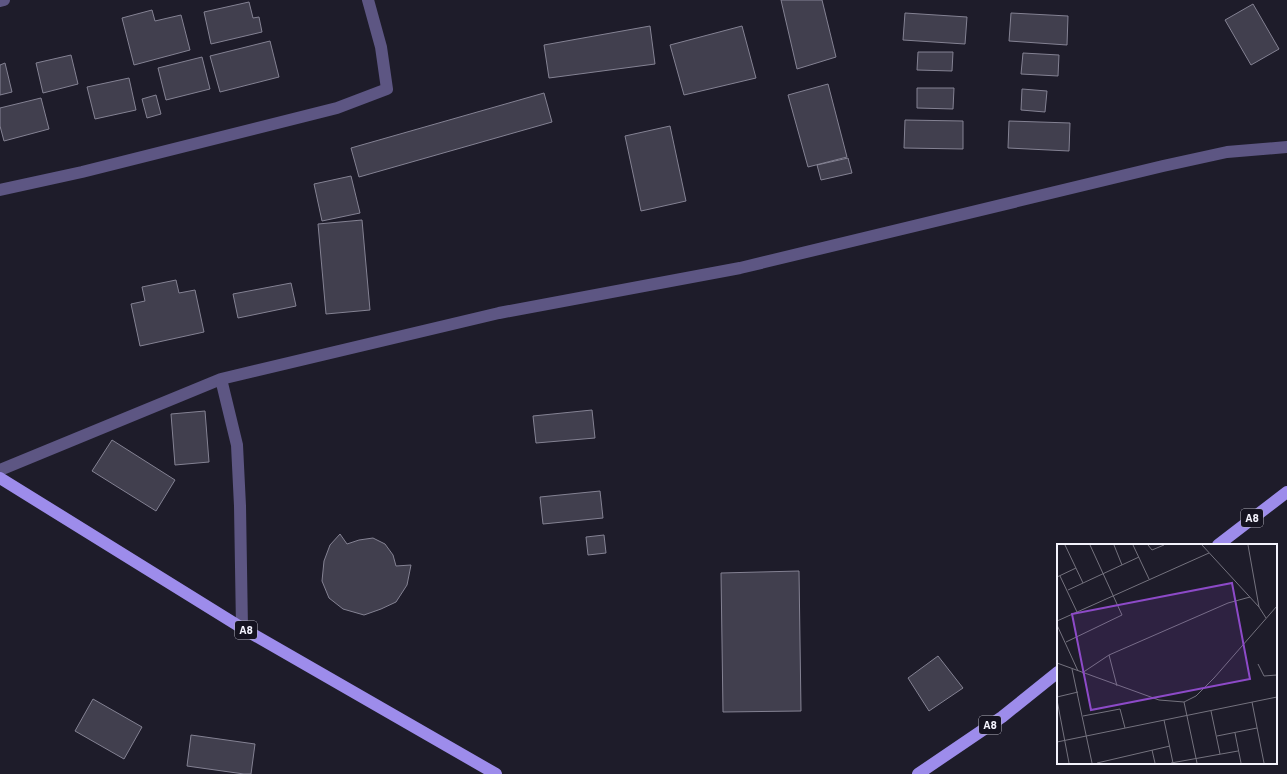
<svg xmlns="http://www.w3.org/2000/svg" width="1287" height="774" font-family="Barlow,sans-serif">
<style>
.building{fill:#413f4e;stroke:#848293}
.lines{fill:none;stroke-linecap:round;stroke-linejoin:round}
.street{stroke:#5d5683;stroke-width:12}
.primary{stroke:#9d8ceb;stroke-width:12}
.labels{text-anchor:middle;stroke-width:3;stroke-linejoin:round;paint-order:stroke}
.shield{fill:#151320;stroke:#b1b0bb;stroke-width:1}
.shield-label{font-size:11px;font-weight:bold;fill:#f4f3fd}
.inset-road{fill:none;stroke:#74727e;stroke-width:1}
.view{fill:#8d4ac8;fill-opacity:0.15;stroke:#8d4ac8;stroke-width:2}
.inset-edge{fill:none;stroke:#f4f3fd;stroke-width:2}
</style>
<rect width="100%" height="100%" fill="#1e1c2a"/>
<!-- building -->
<path class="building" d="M781 0H822L836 57 797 69Z
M249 2 253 18 259 17 262 32 211 44 204 12Z
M1253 4 1279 49 1251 65 1225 20Z
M152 10 155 21 181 15 190 50 134 65 122 18Z
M905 13 967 17 965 44 903 40Z
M1011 13 1068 16 1067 45 1009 41Z
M650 26 655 64 549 78 544 45Z
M742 26 756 78 684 95 670 45Z
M270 41 279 77 220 92 210 56Z
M918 52H953L952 71 917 70Z
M1023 53 1059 55 1058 76 1021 74Z
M71 55 78 84 43 93 36 63Z
M202 57 210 89 166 100 158 68Z
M5 63 12 92 0 95V65Z
M129 78 136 110 95 119 87 87Z
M828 84 847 157 808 167 788 95Z
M917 88H954L953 109 917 108Z
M1022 89 1047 91 1045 112 1021 110Z
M544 93 552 122 359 177 351 148Z
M156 95 161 114 147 118 142 99Z
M41 98 49 129 4 141 0 126V108Z
M905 120 963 121V149L904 148Z
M1009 121 1070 123 1069 151 1008 148Z
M670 126 686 201 641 211 625 136Z
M848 158 852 173 821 180 817 165Z
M351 176 360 213 322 221 314 184Z
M362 220 370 310 326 314 318 224Z
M176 280 179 293 195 290 204 332 140 346 131 304 145 301 142 287Z
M291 283 296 306 238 318 233 294Z
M592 410 595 438 536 443 533 416Z
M205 411 209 462 175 465 171 414Z
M112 440 175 480 156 511 92 471Z
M600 491 603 518 543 524 540 497Z
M340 534 347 544 359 540 373 538 385 544 393 555 396 566 411 565 407 585 396 602 381 609 364 615 343 609 329 598 322 581 324 561 330 545Z
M604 535 606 553 588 555 586 537Z
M799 571 801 711 723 712 721 573Z
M938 656 963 688 929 711 908 678Z
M93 699 142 727 124 759 75 731Z
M191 735 255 744 251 774H244L187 766Z"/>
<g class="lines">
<!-- street -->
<path class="street" d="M0 1 4 0
M0 190 82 172 337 108 387 89 381 47 368 0
M221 379 237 445 240 506 242 628
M0 470 221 379 499 313 740 268 1163 166 1227 152 1287 147"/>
<!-- primary -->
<path class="primary" d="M0 478 242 628 496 774
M1218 545 1287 492
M918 774 1002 717 1058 672"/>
</g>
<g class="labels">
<!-- shield labels -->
<g class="shield">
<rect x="1241" y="509" width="22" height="18" rx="3"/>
<rect x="235" y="621" width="22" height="18" rx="3"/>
<rect x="979" y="716" width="22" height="18" rx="3"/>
</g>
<g class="shield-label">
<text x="1252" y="522">A8</text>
<text x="246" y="634">A8</text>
<text x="990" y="729">A8</text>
</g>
</g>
<!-- overview -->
<g transform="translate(1057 544)">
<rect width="220" height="220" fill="#1e1c2a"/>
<path class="inset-road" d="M8 1 26 39M57 1 65 21M76 1 92 35M91 1 95 6 107 1M145 1 202 63M191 1 202 63 209 74M3 32 20 68M0 33 19 24M11 46 82 13M0 77 152 9M0 81 21 127M9 98 65 71 33 1M52 111 60 142M0 119 102 156 127 158 139 152 157 134 220 62M201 120 207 132 220 131M15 125 35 219M25 129 52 111 84 97 171 59 193 53M0 153 21 148M0 156 12 219M127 158 140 219M195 158 207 219M154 167 163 210M26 172 63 165 68 184M107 176 116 219M178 189 184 219M160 192 200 184M0 198 220 153M95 206 98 219M40 219 113 202M114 219 181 207"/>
<path class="view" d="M175 39 193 135 34 166 15 70Z"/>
<rect width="220" height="220" class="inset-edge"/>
</g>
</svg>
